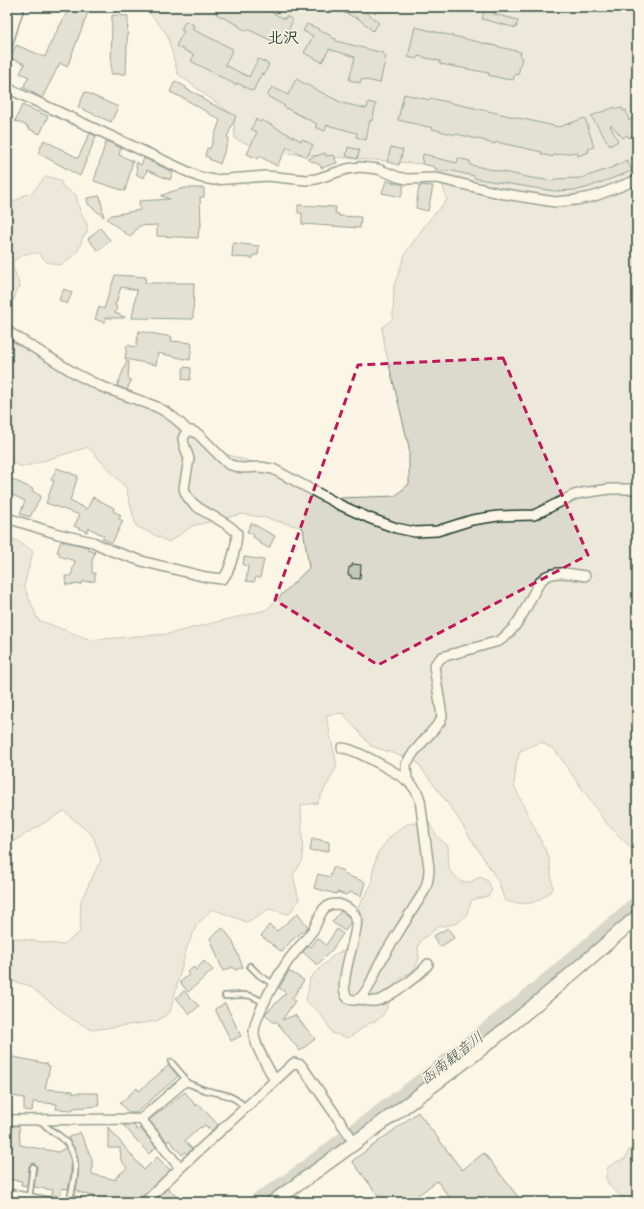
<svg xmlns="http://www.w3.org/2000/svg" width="644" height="1209" font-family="'Shantell Sans','Klee One',sans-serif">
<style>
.green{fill:#dcdacc;stroke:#7e8c80}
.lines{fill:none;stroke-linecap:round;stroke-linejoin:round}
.river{stroke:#aeb3a7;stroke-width:18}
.building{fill:#c5c7b9;stroke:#1f3d34}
.lane-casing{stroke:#1f3d34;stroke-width:8}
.street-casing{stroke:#1f3d34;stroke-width:12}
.secondary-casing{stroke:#1f3d34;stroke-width:16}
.lane{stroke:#fcf5e5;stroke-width:4.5}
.street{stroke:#fcf5e5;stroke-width:9}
.secondary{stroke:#fcf5e5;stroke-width:13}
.marked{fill:none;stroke:#c2185b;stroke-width:3;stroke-dasharray:8 5;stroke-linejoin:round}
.labels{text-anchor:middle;stroke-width:3;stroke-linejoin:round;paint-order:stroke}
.water-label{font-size:15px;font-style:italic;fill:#435a51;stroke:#fcf5e5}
.quarter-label{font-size:16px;font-weight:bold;fill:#1f3d34;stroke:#fcf5e5}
</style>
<rect width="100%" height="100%" fill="#fcf5e5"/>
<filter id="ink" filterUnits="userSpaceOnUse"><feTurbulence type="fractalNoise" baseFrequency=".025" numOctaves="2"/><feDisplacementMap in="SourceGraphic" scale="8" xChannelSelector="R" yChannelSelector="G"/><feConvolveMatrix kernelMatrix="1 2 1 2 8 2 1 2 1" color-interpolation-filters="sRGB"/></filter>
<g filter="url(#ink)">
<!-- green -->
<path class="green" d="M138 7H637V854L607 824 555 750 541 742 520 751 516 765 514 786 549 858 553 889C535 906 527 905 505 901L498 881 454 812 417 762 387 751 371 746 343 713 326 715 337 766 317 803 301 805 303 860 293 875 299 900 289 914 269 909 247 922 212 909 196 926 186 950 170 1012 157 1021 92 1030 72 1019 28 985 7 980V937L63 945 80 932 81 900 101 860 93 836 64 811 7 845V535L33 551 24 586 38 620 91 640 168 634 266 610 309 568 303 528 266 518 242 514 192 526 169 542 136 526 126 488 88 447 23 467 7 461V339L94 387 154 411 222 453 293 474 322 493 339 498 395 496 409 484V447L385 348 382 328 393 318 394 286 406 252 429 220 447 200 437 165 270 152 235 139 234 116 178 74 167 34 147 10Z
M46 176 60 180 63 187 76 195 80 212 87 224V232C82 237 82 240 80 246 77 254 67 261 60 265L47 262 38 253C27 253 18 254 12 264L20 287 17 289 14 300 7 299V204L19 199 24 195 31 194Z
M429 822C433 833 440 839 448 846L449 870 461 882H470L480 877 488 881 492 890 488 896 472 900 466 915 458 923 438 927 420 941 418 947 419 958 416 966 411 973C387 978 395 1004 379 1019 376 1021 372 1022 368 1024 361 1029 355 1034 348 1038L332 1033C326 1020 319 1011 307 1002L306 998 308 993 310 978 335 954 346 950 361 930 364 919 358 907 372 884V875L378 852 392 835 407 824Z
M637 1146V1202C627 1202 607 1188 606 1177 606 1174 607 1170 608 1167L616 1162 625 1159 629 1150Z"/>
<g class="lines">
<!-- river -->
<path class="river" d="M258 1202 292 1180 433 1074 525 1001 578 956 637 905"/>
</g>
<!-- building -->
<path class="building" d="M70 7H90L67 67 60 63 42 98 23 87 29 77 20 73 25 64 10 58 16 45 45 57 51 42Z
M220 7H261L285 19 286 16 293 20 281 45 247 29 246 31 238 26V25L216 14Z
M346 7H360L379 23 373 31 359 19 344 13Z
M485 7 495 10 494 14 518 20 516 28 482 19Z
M112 15 128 16 126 74H111Z
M185 21 194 25 192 29 233 49 225 65 249 77 258 59 269 64 264 75 262 73 253 91 237 83 236 85 191 61 194 55 176 46 184 31 181 30Z
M307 24 319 29 318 30 332 36 331 37 336 39V41L383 53V55L386 56 380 83 361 79 360 83 349 80 355 57 329 49 322 62 304 53 313 36 303 31Z
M415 27 521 52 520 57H522L518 75 515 74 513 80 509 79V80L488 75 489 73 440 64V61L418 56 417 59 408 57Z
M296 79 342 103 364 108H367L368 102 376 104 372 121 370 120 366 140 356 137 357 133 327 125 325 131 315 127 317 124 284 107 285 106 267 96 272 87 288 95Z
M175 81 186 87V89L203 97 202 99 236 116 227 137 229 138 220 164 209 159 210 158 205 156 207 148 210 149 220 120 185 99 170 92Z
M85 92 118 107 111 122 78 107Z
M404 94 430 100V98L559 127 585 118 594 147 588 149 589 152 578 156 577 152 554 155 553 157 541 154 542 152 496 142 495 144 486 142V141L456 134V135L432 129 433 128 398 120Z
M22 105 48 116 40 134 27 128 28 126 15 121Z
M615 107 616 109 622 108 623 111 626 110 629 121 637 115V131L629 138 627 135 623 138 611 125 610 126 618 141 610 146 591 116Z
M256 119 260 122 262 120 301 141 302 139 313 145 307 157 287 147 277 166 259 156 258 159 247 154 257 132 251 129Z
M90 133 96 136 80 176 38 153 44 140 78 158Z
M106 141 121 148 119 155 133 161 125 191 94 181Z
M348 147 360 150 357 159 346 156Z
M391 147 403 150 399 165 387 162Z
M325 153 326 156 334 155 337 163 321 168 320 165 307 159Z
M423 154 432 156V157L457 163 458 158 470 161V165L532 178 554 181V179L581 178 611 168 627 160 632 171 586 188 577 190 554 191 484 180 474 178V176L448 170 447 172 435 169V167L422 164Z
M144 158 151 161 152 163V162L173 172 170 180 147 170 144 178 137 175 136 162 141 165Z
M386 181 404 185 401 197 382 193Z
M421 185 433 186 428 211 416 208 419 186 421 187Z
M185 188H204V197H200L201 227H199L198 238 157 236V225L139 226 130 237 107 219 112 215 140 210 139 201 170 199 161 196 170 192Z
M100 196 104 217 88 204 87 198Z
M298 205 336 207 335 213 339 214V216L361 217 360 228 302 224V213H298Z
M100 228 110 240 98 251 88 239Z
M233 243 259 246 258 255H253V258L232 257Z
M115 275 146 277 145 283H194L193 319 132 318 137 290 121 287 115 306 117 307 115 313 125 317 124 318H105V323L95 319 99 307 104 309Z
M64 289 72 293 67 304 59 300Z
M139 331 172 337 171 341 192 343 190 360 158 353 156 365 125 359 127 345 136 347Z
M127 361 129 362 128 379 131 380 127 390 117 386Z
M184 367 191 368 190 380 182 379Z
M57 468 78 476 70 501 87 509 93 497 114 508 113 511 121 515 119 519 123 521 112 543 102 538 104 536 89 528 87 532 74 526 80 515 46 503 54 481 51 480Z
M7 477 33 489 32 491 41 496 30 517 20 514 25 501 7 492Z
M251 523 275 536 269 548 259 543 260 541 253 537 254 535 247 532Z
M61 541 88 547V550L95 552 92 561V573H95V581L82 582V584L66 585 65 576H71L75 561 59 556 60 553 57 552Z
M244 557 264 560 260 578 256 577 254 582 246 581 248 566 243 565Z
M352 564 361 565 360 579 351 578V575H348L349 567H352Z
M312 838 329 842V851H310Z
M333 867 344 871 343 874 365 882 361 896 350 892 346 895 337 892 336 894 314 888 318 874 330 877Z
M341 911 347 915 350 919V923L345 931 332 922Z
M298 913 308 927 291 941 282 952 261 936 269 925 277 931Z
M223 928 232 940 243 967 235 970 233 967 223 971 210 938Z
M448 928 454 938 440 947 433 936Z
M337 929 343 934 332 950 318 964H316L303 952 309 945 311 947 318 938 326 945Z
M204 961 213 970 188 992 180 982 189 975 187 972 194 967 196 970Z
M289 971 304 980 292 999 295 1001 282 1020 295 1015 315 1039 300 1051 276 1021 274 1023 265 1014 286 993 279 988Z
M184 991 199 1006 190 1014 176 998Z
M225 1003 241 1036 231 1041 215 1009Z
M9 1056 48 1064 47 1065 50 1066 45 1089 73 1091V1093H98L99 1106 73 1108V1110L56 1109 57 1104 33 1102 32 1111 24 1110V1098L7 1095V1070Z
M169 1065 178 1076 174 1080 136 1113H129L120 1103 137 1088 139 1091Z
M185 1092 196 1106 199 1104 218 1125 211 1131 205 1125 201 1128 200 1127 185 1141 192 1149 187 1154 185 1152 182 1155 169 1140 167 1142 165 1139 149 1120Z
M418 1112 462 1170 484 1153 522 1202H453L437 1181 409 1202H383L352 1161Z
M123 1125H134L137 1130 140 1128 156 1147 149 1154Z
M7 1126H19L20 1145 58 1152 66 1148 71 1161V1176L68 1189 62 1188 60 1197 52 1195 53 1190 34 1187 37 1167 34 1163 31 1164 29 1166 27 1186 21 1185 22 1181 7 1179Z
M108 1127 144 1170 157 1157 170 1170 141 1198 139 1202H106L93 1199 94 1196 78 1192V1191L76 1190 78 1177V1160L76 1151 69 1140V1137L80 1132 92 1159V1174L116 1180V1177L127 1168 121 1160 120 1148H108Z
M168 1188 182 1202H154Z"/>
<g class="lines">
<defs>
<path id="lane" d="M250 966 259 975 273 984
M225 996C243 995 248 992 264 1003
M171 1062 184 1077V1082C191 1084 198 1088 205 1090 223 1095 231 1093 246 1108
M41 1120C46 1129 55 1132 62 1138 82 1156 75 1180 69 1202
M29 1198 33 1167"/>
<path id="street" d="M7 46 19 7
M7 88 199 177 214 180 267 176 306 180 316 179 347 169 360 167 378 169 398 177 407 179 437 178 499 193 555 202 576 200 595 196 637 180
M7 331 76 374 100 386 157 407C169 413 179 421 188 431H192L198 434 228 464 241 468 260 467 273 469 340 505 369 518 396 528 415 532 437 531 472 520 498 516 534 515 574 495 582 493 610 489H637
M7 518 58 534 93 542 112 551 145 562 206 577 222 579C230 574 237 543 237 533 224 517 188 511 184 488L189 459 184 444 183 439 184 436 188 431
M407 781 406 764 414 752 440 722 442 716 434 666 437 662 442 657 499 641C515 631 525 611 533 594 537 588 539 581 545 577 557 570 572 574 585 576
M360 999C364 1000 370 1002 375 1001 387 1000 421 974 428 964
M275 1081C269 1068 253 1045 254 1031 255 1022 260 1011 264 1003 271 988 279 974 288 961 296 950 305 941 313 930 318 923 319 912 326 907 330 904 333 904 338 904 344 905 354 911 356 918 361 932 328 1002 355 1000 366 999 374 975 378 966 388 948 400 930 411 912 416 904 421 897 425 889 428 882 429 876 429 868L420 800C418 792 415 788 409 782 399 774 354 748 342 748
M141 1119 180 1168
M7 1120 141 1119 184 1082
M7 1194 48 1202
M145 1202 180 1168 294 1063 301 1065 355 1143"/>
<path id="secondary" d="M273 1202C340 1154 407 1105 473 1055 529 1012 583 964 637 917"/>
</defs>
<!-- lane casing -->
<use href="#lane" class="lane-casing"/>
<!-- street casing -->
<use href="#street" class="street-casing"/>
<!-- secondary casing -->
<use href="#secondary" class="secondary-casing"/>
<!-- lane -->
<use href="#lane" class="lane"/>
<!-- street -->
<use href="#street" class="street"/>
<!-- secondary -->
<use href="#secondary" class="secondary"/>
</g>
</g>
<!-- marked area -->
<path d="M0 0H644V1209H0ZM503 358 588 555 378 665 275 600 358 365Z" fill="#fcf5e5" fill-opacity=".55" fill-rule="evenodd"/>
<path class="marked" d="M503 358 588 555 378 665 275 600 358 365Z"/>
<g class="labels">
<!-- water labels -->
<g class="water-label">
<text transform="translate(452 1058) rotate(-38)" y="5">函南観音川</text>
</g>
<!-- quarter labels -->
<g class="quarter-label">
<text x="283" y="43">北沢</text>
</g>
</g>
<!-- margin -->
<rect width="644" height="1209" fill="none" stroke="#fcf5e5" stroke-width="24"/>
<rect x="12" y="12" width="620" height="1185" fill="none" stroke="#1f3d34" stroke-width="1.5" filter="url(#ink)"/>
</svg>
